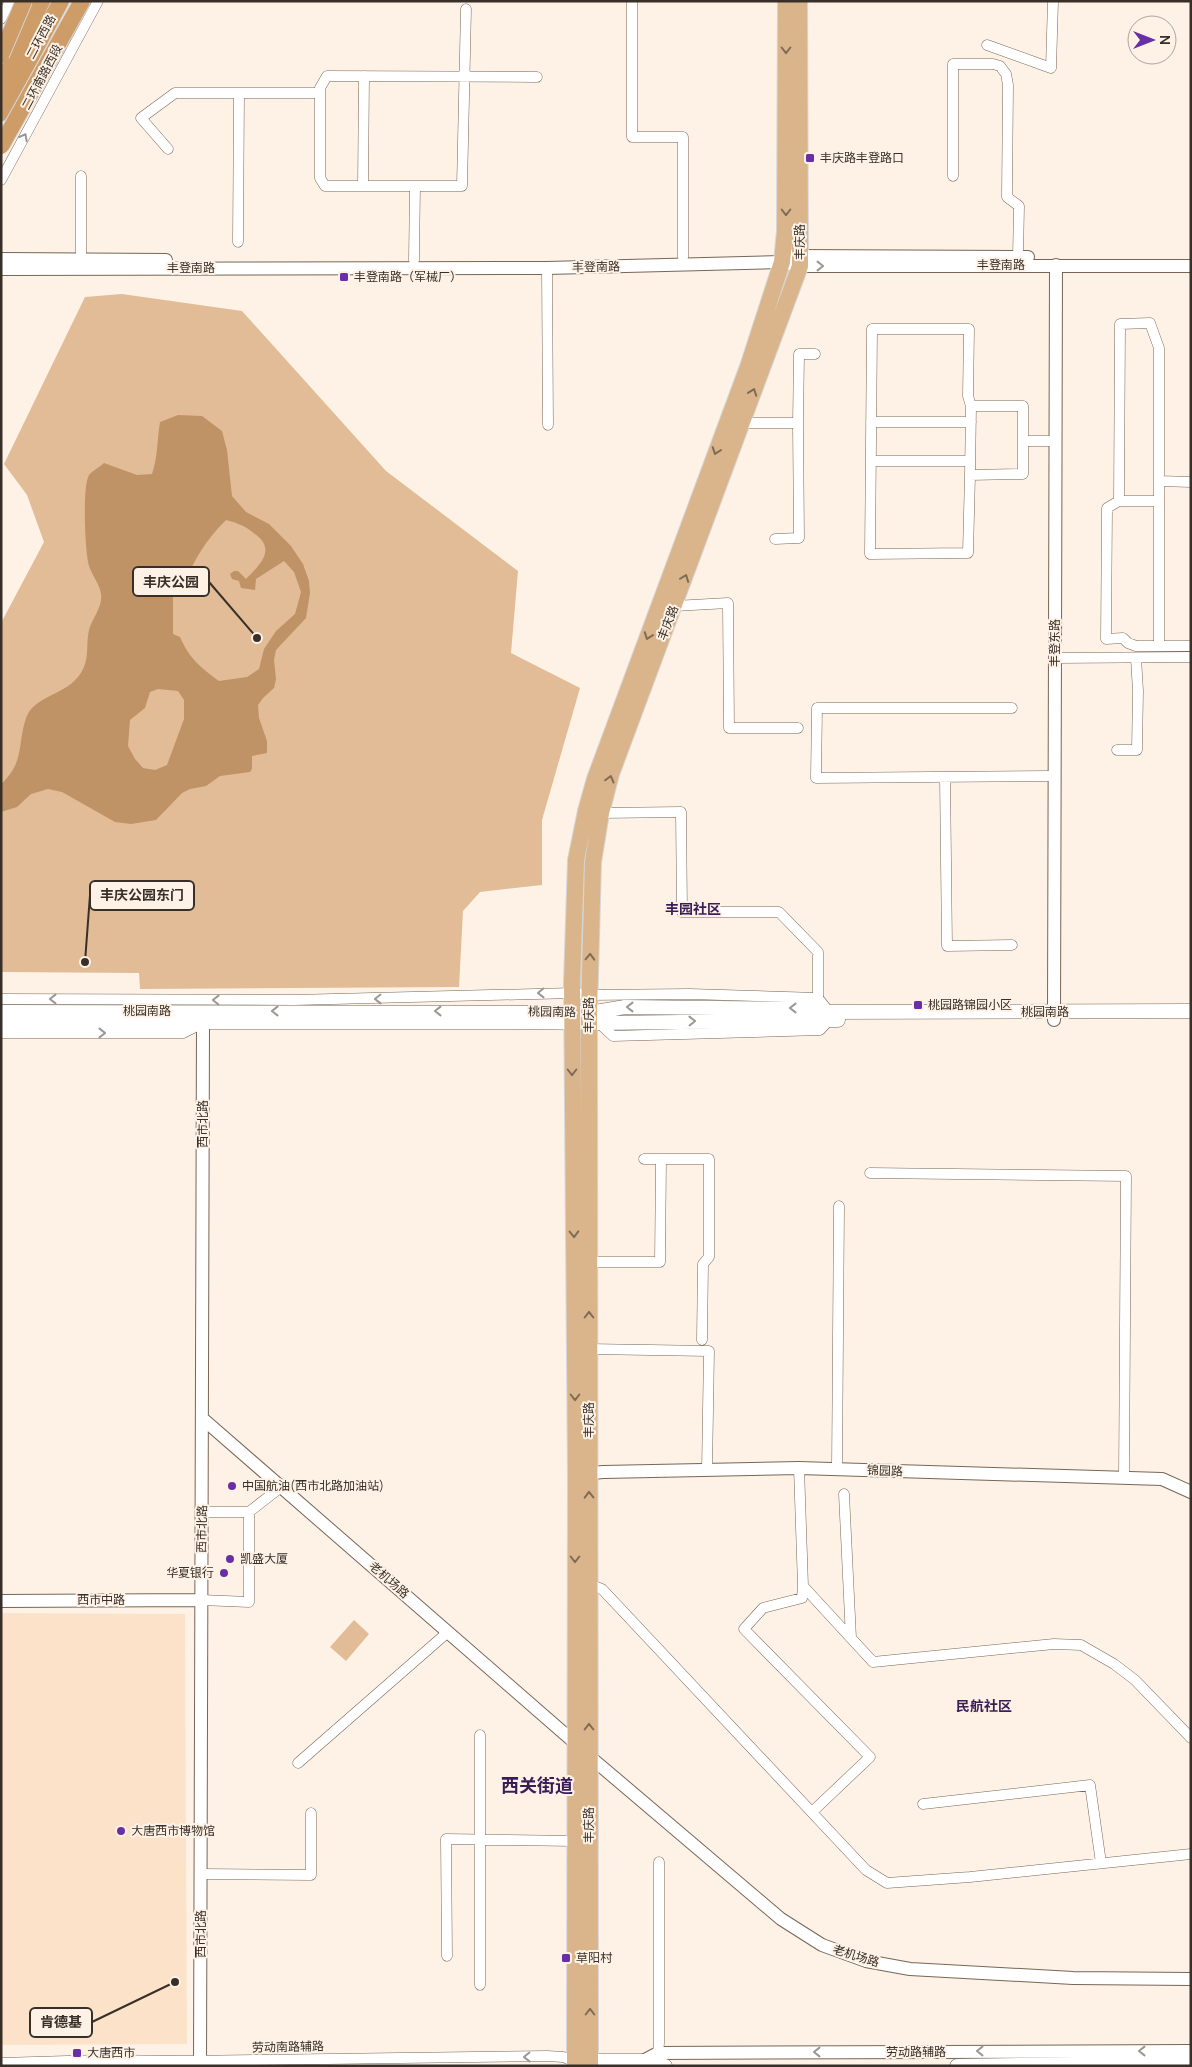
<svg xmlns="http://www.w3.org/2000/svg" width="1192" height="2067" font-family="Manrope,'Noto Sans SC',sans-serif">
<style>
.built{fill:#fce2c9}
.green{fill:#e2bc96}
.water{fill:#c09366;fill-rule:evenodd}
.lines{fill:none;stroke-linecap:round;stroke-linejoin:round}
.minor-casing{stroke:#765;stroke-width:11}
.tertiary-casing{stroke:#765;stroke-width:14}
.secondary-casing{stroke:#765;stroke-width:15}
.primary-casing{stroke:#d7d5d4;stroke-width:18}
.trunk-casing{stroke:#d7d5d4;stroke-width:18}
.minor{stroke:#fff;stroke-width:10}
.tertiary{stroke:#fff;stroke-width:12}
.secondary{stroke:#fff;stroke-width:14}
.primary{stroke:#dab58c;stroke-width:16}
.trunk{stroke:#ce9c66;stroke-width:16}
.trunk-bridge-casing{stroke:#d7d5d4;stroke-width:18;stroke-linecap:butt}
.trunk-bridge{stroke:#ce9c66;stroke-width:16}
.oneway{stroke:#806b55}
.oneway2{stroke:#9b9794}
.poi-dot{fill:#6a2fa5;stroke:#fef2e6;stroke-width:2}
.labels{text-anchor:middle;stroke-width:4;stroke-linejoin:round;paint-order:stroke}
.street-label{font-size:12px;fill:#372f28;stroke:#fef2e6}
.poi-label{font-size:12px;fill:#372f28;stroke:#fef2e6;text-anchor:start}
.neighbourhood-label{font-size:14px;font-weight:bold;fill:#381d56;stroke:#fef2e6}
.district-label{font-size:18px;font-weight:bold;fill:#381d56;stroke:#fef2e6}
.leader{fill:none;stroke:#372f28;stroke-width:2}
.callout-dot{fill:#372f28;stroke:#fef2e6;stroke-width:2}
.callout{fill:#fef2e6;stroke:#372f28;stroke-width:2}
.callout-label{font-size:14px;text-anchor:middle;font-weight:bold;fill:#372f28}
</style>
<rect width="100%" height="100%" fill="#fef2e6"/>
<!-- built -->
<path class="built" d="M1 1613 185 1614 187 2044 1 2045Z"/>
<!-- green -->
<path class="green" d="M122 294 242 311 386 471 518 571 511 653 580 688 542 820V885L480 892 463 911 459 987 140 989 139 973 2 972 1 977V623L44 542 27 495 4 464 85 297Z
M354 1620 369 1634 346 1661 330 1647Z"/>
<!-- water -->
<path class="water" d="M178 415 202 416 222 431 227 450 232 496 246 512 269 524 291 546 303 564 309 581 310 593 306 618 276 650 274 660 276 679 274 688 263 698 258 705 259 718 267 741V753L252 756V769L250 772 220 776 206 786 190 789 182 793 156 820 131 824 115 822 62 792 48 789 31 794 17 807 1 812V784C25 762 17 745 26 718 35 693 72 696 84 667 89 655 86 642 89 630 92 618 103 607 101 594 100 585 92 575 89 566 85 553 82 486 89 475 92 471 100 467 104 463L137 475 152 474C158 457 157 439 160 422ZM226 520C238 523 245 526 255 534 276 549 261 564 246 579L238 571H234L230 574 232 579 239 581 241 588 255 590 256 579 284 561 294 572 301 592 295 614 276 631 264 649 259 669 247 677 219 681C200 667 189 658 180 637L173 634V590L183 587C194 560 205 541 226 520ZM158 689 178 691 184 700V719L167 765 155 770 143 768 135 759 128 746 130 720 145 708 150 692Z"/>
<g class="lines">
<defs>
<path id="minor" d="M632 1V137H683V257
M1 19 10 1
M987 45 1051 68 1053 1
M168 149 141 118 175 93H320
M81 176V260
M953 176V64H993L1000 66 1006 74 1008 85 1007 197 1019 206 1018 257
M1 180 98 1
M363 186 364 76
M415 186H325L320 178V88L327 76 537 77
M238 242 239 93
M414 260 415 186H462L466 9
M547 268 548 425
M871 422H971
M742 423H798L799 538 775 539
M798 423 799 354H815
M1023 441V474L970 475 971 406H1023V441H1054
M871 461H970
M970 475 968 553 870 554 872 329H969L968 396 971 406
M1159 481 1191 482
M1119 501 1107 508 1106 639 1123 638 1128 643 1136 646H1191
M1159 501H1119L1120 324 1150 323 1159 348V646
M674 606 728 603 729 728H798
M1055 658 1191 657
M1012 708H817L816 778 1053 776
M1117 750H1137L1138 691 1136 658
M945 777 947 946 1012 945
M601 813 681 812 682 912H779L818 952V998
M1 999 294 1000 573 993 589 995 690 994 818 998 829 1012
M599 1023 613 1036 820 1030 829 1020
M1 1033H183L203 1023
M644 1159H709V1257L703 1264 702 1340
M870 1173 1126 1176 1124 1477
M589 1262H660L661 1159
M589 1349 709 1351 707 1470
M799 1468 803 1586 873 1662 1054 1644 1081 1645 1114 1664 1135 1680 1191 1738
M837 1469 839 1206
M844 1494 851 1638
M202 1512H249L281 1487
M590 1584 602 1589 866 1870 887 1883 970 1877 1191 1854
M803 1586 802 1598 763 1608 744 1629 870 1757 812 1812
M201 1600 249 1602V1512
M298 1763 448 1632
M923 1804 1090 1785 1101 1863
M201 1874 311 1875V1813
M447 1956 446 1839 574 1841
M480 1985V1735
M658 2053 659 2043V1862
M1 2063 101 2060 184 2061 547 2056 563 2057 574 2061"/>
<path id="tertiary" d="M791 256 1028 257
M1 259 166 260
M1 269 547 268 782 262 800 266H1191
M1054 1020 1056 265
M203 1419 574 1742
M582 1474 603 1472 799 1468 1162 1479 1191 1492
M1 1601 201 1600
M589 1756 781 1919 822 1945 866 1961 910 1969 1073 1978 1191 1979
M643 2061 658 2053 1191 2051
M200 2066 203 1022"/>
<path id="secondary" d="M1 1012 589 1013 625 1007 817 1009 829 1012 1191 1011
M1 1022H514L599 1023 838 1020
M581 2061H643L665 2066
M957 2066 1191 2062"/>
<path id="primary" d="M575 2066 576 1476 572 982 576 860 586 811 595 779 748 367 782 262 785 231 786 1
M590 2066 589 1013 593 862 601 813 611 774 800 266 799 1"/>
<path id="trunk" d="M1 86 42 1
M1 113 61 1"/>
</defs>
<!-- minor casing -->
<use href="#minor" class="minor-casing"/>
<!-- tertiary casing -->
<use href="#tertiary" class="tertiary-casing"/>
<!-- secondary casing -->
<use href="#secondary" class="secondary-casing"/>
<!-- primary casing -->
<use href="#primary" class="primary-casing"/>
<!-- trunk casing -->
<use href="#trunk" class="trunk-casing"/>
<!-- minor -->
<use href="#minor" class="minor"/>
<!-- tertiary -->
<use href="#tertiary" class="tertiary"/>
<!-- secondary -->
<use href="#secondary" class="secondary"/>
<!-- primary -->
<use href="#primary" class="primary"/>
<!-- trunk -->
<use href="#trunk" class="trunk"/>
<defs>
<path id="trunk-bridge" d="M1 55 24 1
M1 146 82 1"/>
</defs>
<!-- trunk-bridge casing -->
<use href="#trunk-bridge" class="trunk-bridge-casing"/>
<!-- trunk-bridge -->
<use href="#trunk-bridge" class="trunk-bridge"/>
</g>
<!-- one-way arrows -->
<defs><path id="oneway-chevron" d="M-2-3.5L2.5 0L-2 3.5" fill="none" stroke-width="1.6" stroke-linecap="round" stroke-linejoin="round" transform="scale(1.25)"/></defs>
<g class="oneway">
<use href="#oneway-chevron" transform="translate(786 50) rotate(90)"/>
<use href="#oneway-chevron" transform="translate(786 212) rotate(90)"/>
<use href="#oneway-chevron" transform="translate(753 392) rotate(-70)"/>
<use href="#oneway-chevron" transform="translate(716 451) rotate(110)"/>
<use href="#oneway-chevron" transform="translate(685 578) rotate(-69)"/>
<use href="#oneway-chevron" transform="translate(648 636) rotate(110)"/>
<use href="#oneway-chevron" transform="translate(610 779) rotate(-75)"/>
<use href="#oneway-chevron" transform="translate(590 957) rotate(-88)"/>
<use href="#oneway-chevron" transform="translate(572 1072) rotate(90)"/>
<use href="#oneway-chevron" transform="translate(574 1234) rotate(89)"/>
<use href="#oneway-chevron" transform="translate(589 1315) rotate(-90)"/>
<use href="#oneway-chevron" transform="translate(575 1397) rotate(90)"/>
<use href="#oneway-chevron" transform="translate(589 1495) rotate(-91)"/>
<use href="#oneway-chevron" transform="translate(575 1559) rotate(90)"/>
<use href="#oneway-chevron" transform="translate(589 1727) rotate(-90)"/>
<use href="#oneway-chevron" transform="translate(590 2012) rotate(-90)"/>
</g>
<g class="oneway2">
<use href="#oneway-chevron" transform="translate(24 137) rotate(-62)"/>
<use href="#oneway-chevron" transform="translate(820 266)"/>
<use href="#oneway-chevron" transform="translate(541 993) rotate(179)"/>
<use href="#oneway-chevron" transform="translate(53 999) rotate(-180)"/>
<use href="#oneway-chevron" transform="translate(378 999) rotate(179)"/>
<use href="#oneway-chevron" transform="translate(216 1000) rotate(-179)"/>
<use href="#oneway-chevron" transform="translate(630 1007) rotate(180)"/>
<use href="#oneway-chevron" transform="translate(793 1008) rotate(-180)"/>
<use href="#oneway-chevron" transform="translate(275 1011) rotate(-180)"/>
<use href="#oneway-chevron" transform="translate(438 1011) rotate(-180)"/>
<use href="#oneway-chevron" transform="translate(692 1021) rotate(-1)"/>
<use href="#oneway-chevron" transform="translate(102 1033)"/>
<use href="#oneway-chevron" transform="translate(980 2051) rotate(180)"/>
<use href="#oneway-chevron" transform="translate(1142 2051) rotate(180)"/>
<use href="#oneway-chevron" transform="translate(817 2052) rotate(180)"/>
<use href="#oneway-chevron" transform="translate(527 2057) rotate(179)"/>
</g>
<!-- markers -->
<g class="poi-dot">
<rect x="805" y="153" width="10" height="10" rx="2.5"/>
<rect x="339" y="272" width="10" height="10" rx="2.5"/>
<rect x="913" y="1000" width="10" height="10" rx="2.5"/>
<circle cx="232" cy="1486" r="5"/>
<circle cx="230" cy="1559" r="5"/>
<circle cx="224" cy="1573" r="5"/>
<circle cx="121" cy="1831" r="5"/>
<rect x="561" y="1953" width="10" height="10" rx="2.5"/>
<rect x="72" y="2048" width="10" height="10" rx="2.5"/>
</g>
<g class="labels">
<!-- street labels -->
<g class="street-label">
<text transform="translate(41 37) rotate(-62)" y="4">二环西路</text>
<text transform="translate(42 77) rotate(-62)" y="4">二环南路西段</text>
<text transform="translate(800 242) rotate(-90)" y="4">丰庆路</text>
<text x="1001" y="269">丰登南路</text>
<text transform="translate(596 267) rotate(-1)" y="4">丰登南路</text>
<text x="191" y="272">丰登南路</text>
<text transform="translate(668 623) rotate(-69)" y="4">丰庆路</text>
<text transform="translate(1055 643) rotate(-90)" y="4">丰登东路</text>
<text x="147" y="1015">桃园南路</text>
<text transform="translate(552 1012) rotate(1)" y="4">桃园南路</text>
<text x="1045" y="1016">桃园南路</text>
<text transform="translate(589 1015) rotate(-90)" y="4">丰庆路</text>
<text transform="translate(203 1124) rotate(-90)" y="4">西市北路</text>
<text transform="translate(589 1420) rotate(-90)" y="4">丰庆路</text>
<text transform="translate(885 1471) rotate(2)" y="4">锦园路</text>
<text transform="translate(202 1529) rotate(-89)" y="4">西市北路</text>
<text transform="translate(389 1580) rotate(41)" y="4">老机场路</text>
<text x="101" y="1604">西市中路</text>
<text transform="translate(589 1825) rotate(-90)" y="4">丰庆路</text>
<text transform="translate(201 1934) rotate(-90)" y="4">西市北路</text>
<text transform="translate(856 1956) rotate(17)" y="4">老机场路</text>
<text transform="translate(288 2047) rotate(-1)" y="4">劳动南路辅路</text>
<text x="916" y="2056">劳动路辅路</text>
</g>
<!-- poi labels -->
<g class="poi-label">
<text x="820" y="162">丰庆路丰登路口</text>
<text x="354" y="281">丰登南路（军械厂）</text>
<text x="928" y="1009">桃园路锦园小区</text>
<text x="242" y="1490">中国航油(西市北路加油站)</text>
<text x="240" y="1563">凯盛大厦</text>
<text x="214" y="1577" text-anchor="end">华夏银行</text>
<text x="131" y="1835">大唐西市博物馆</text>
<text x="576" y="1962">草阳村</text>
<text x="87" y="2057">大唐西市</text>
</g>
<!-- neighbourhood labels -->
<g class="neighbourhood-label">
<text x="693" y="914">丰园社区</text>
<text x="984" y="1711">民航社区</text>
</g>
<!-- district labels -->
<g class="district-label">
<text x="537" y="1792">西关街道</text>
</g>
</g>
<!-- callouts -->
<path class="leader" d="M257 638L209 582M85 962L90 895M175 1982L92 2022"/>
<g class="callout-dot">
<circle cx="257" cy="638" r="5"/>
<circle cx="85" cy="962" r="5"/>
<circle cx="175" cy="1982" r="5"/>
</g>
<g class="callout">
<rect x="133" y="567" width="76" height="29" rx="5"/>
<rect x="90" y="881" width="104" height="29" rx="5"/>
<rect x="30" y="2008" width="62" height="29" rx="5"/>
</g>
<g class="callout-label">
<text x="171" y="587">丰庆公园</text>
<text x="142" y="900">丰庆公园东门</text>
<text x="61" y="2027">肯德基</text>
</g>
<!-- border -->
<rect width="1192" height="2067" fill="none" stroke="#372f28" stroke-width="5"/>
<!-- north arrow -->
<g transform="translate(1152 40) rotate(90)"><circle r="24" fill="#fef2e6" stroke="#aea49a"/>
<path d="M0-4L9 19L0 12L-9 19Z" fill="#6a2fa5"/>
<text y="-8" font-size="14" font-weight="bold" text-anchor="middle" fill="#372f28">N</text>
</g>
</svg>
